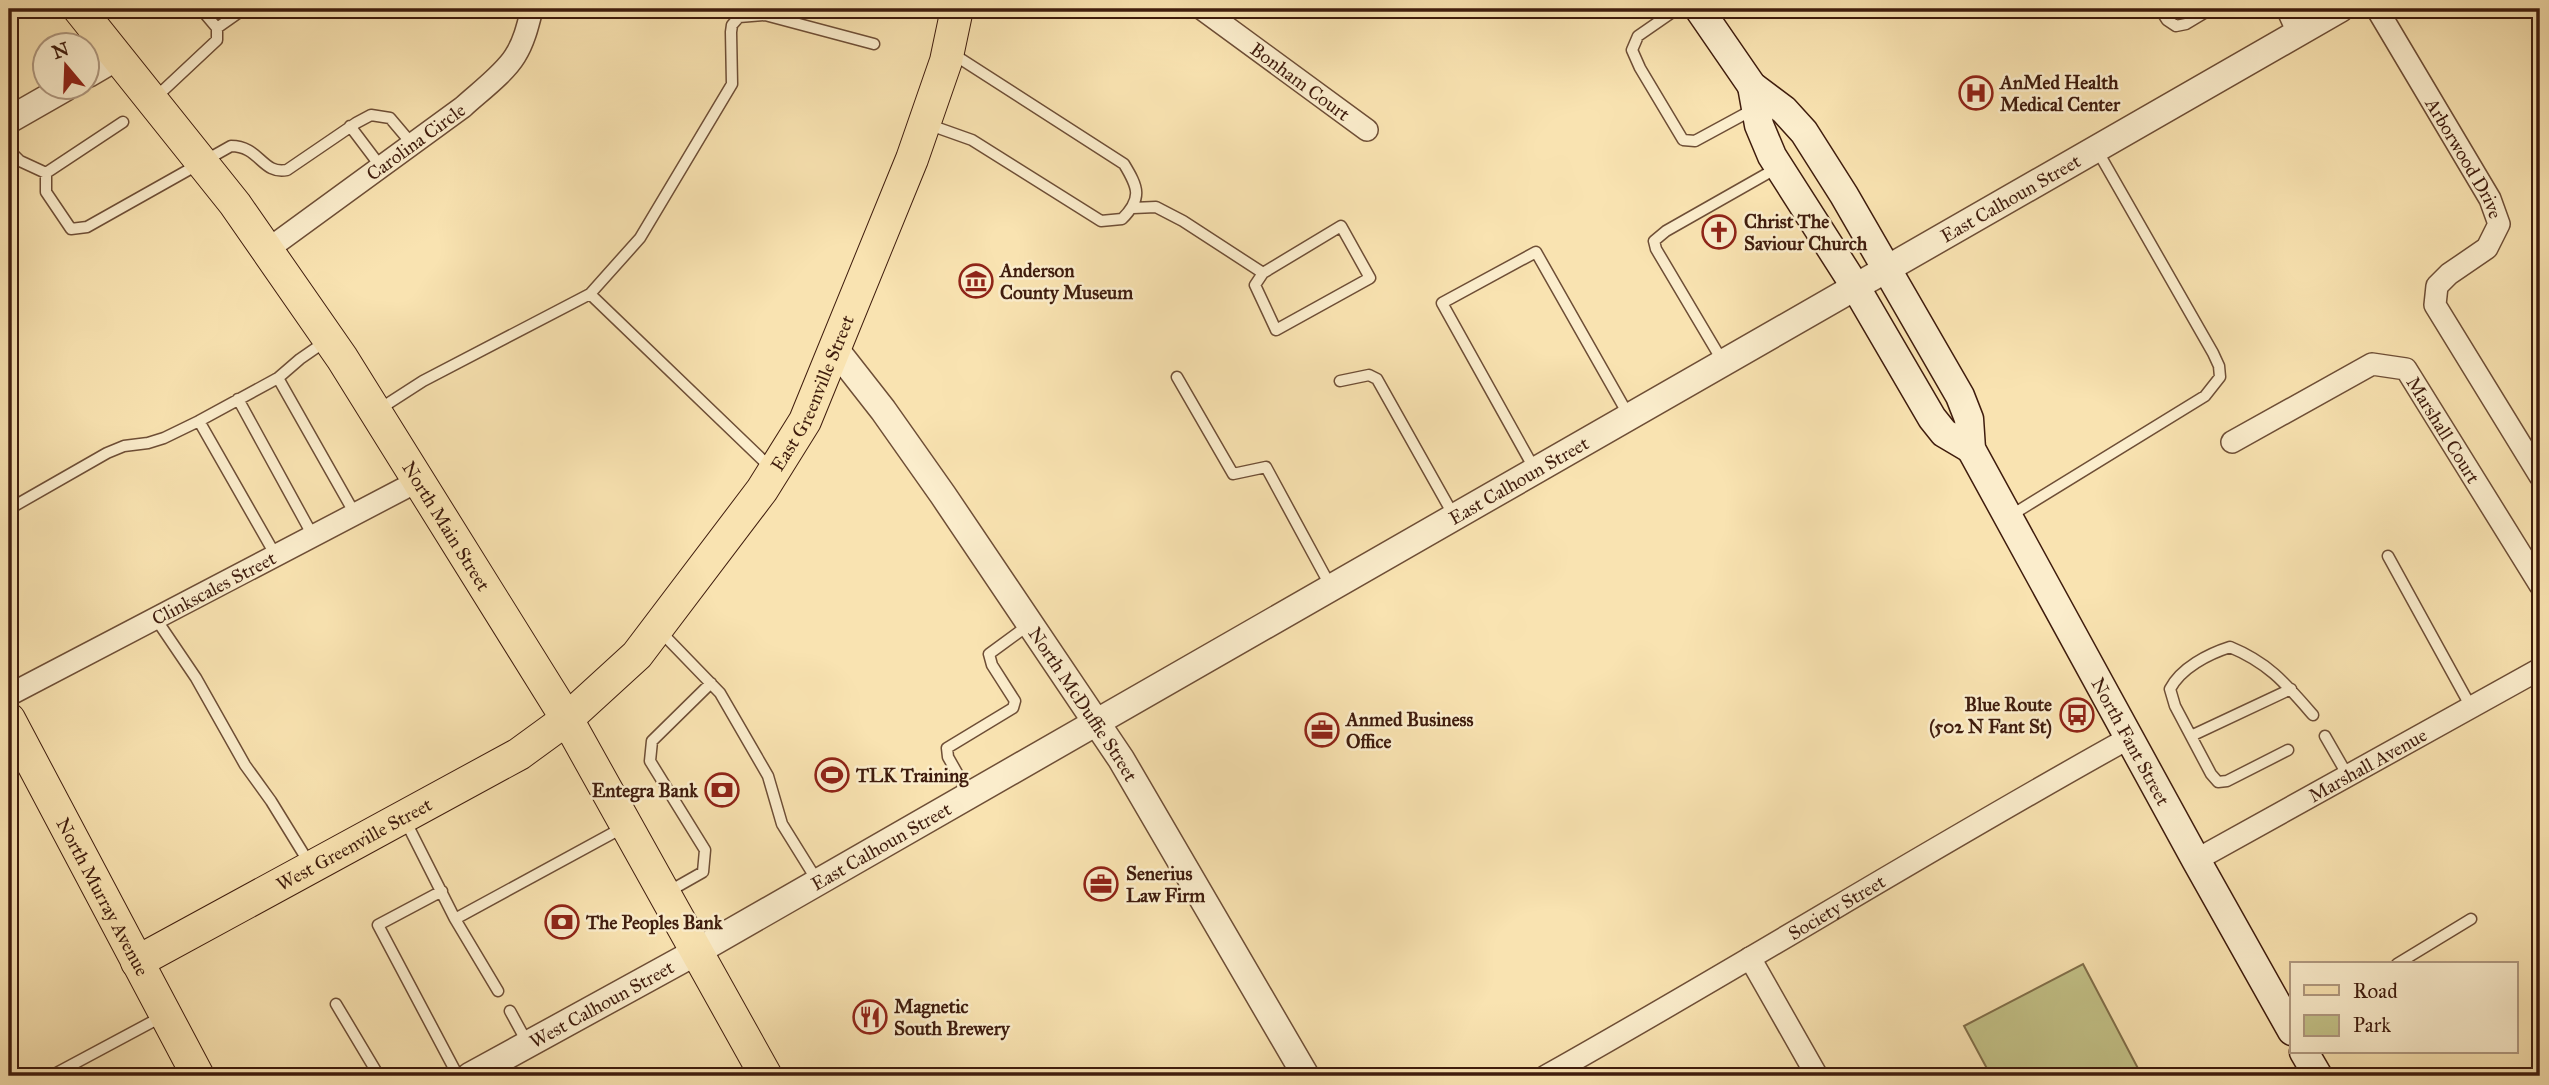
<svg xmlns="http://www.w3.org/2000/svg" width="2549" height="1085" font-family="'IM FELL Great Primer',serif">
<style>
.green{fill:#c3c288;stroke:#816f4a;stroke-width:2}
.lines{fill:none;stroke-linecap:round;stroke-linejoin:round}
.service-casing{stroke:#6e4e36;stroke-width:13}
.minor-casing{stroke:#6e4e36;stroke-width:24}
.tertiary-casing{stroke:#6e4e36;stroke-width:29}
.secondary-casing{stroke:#3f1c0d;stroke-width:31}
.primary-casing{stroke:#3f1c0d;stroke-width:34}
.service{stroke:#fbedcc;stroke-width:10}
.minor{stroke:#fbedcc;stroke-width:21}
.tertiary{stroke:#fbedcc;stroke-width:26}
.secondary{stroke:#fbedcc;stroke-width:28}
.primary{stroke:#f9e3b1;stroke-width:32}
.labels{text-anchor:middle;stroke-width:5;stroke-linejoin:round;paint-order:stroke}
.street-label{font-size:19px;fill:#3f1c0d;stroke:#fbedcc}
.poi-label{font-size:19px;font-weight:bold;fill:#3f1c0d;stroke:#fbedcc;text-anchor:start}
</style>
<rect width="100%" height="100%" fill="#f9e3b1"/>
<filter id="stains"><feTurbulence type="fractalNoise" baseFrequency=".00286" numOctaves="4"/><feColorMatrix values="0 0 0 0 .2 0 0 0 0 .09 0 0 0 0 .02 0 0 0 .5 -.17"/></filter>
<radialGradient id="worn" r=".72"><stop offset=".6" stop-color="#630" stop-opacity="0"/><stop offset="1" stop-color="#630" stop-opacity=".3"/></radialGradient>
<!-- green -->
<path class="green" d="M2083 964 2142 1076H1991L1964 1026Z"/>
<g class="lines">
<defs>
<path id="service" d="M1419 9H1421
M1677 9 1638 36 1632 50 1640 68 1683 140 1695 141 1754 109
M2160 9 2167 20 2176 26 2186 24 2211 9
M217 28 244 9
M154 99 217 40V28L201 9
M927 124 972 140 1101 221 1122 219C1143 198 1138 187 1124 164L953 54
M350 126 381 167
M9 150 20 161 46 173 123 122
M46 173V192L71 229 87 227 231 146C260 146 262 175 287 170L356 123 371 115 390 118 412 144
M1133 208 1156 207 1183 221 1263 273 1341 226 1370 278 1276 330 1255 285 1263 273
M590 294 772 469
M1723 362 1656 249 1654 241 1666 231 1777 168
M1177 377 1233 474 1266 467 1331 587
M278 378 355 514
M1340 381 1369 375 1377 379 1454 516
M238 399 313 536
M378 410 423 381 590 294 640 238 732 84 731 32 732 25 739 17 765 15 874 44
M199 421 276 556
M1535 470 1442 303 1536 252 1629 416
M9 509 107 453 124 446 148 443 164 438 199 421 278 378 300 359 326 341
M2010 516 2205 396 2220 377 2219 366 2213 353 2097 150
M2388 556 2471 707
M156 619 196 678 245 765 271 801 311 866
M659 630 720 693 768 776 782 824 818 882
M2191 736 2291 689
M2325 736 2348 776
M2288 750 2227 781 2218 782 2211 774 2175 706 2170 689C2181 668 2208 654 2230 647 2269 663 2286 684 2313 715
M969 794 948 757 947 748 1013 708 1015 701 992 665 989 654 1030 624
M404 818 455 919 624 827
M442 891 378 925 458 1076
M666 893 703 872 705 850 650 761 652 741 711 683
M455 919 498 991
M2397 964 2471 919
M336 1004 379 1076
M510 1011 528 1044
M51 1076 163 1016"/>
<g id="minor">
<path id="s1" d="M1202 9 1367 130"/>
<path id="s2" d="M2377 9 2490 199 2499 224 2487 248 2449 274 2437 286 2435 305 2540 476"/>
<path id="s3" d="M267 250 463 107C478 93 504 74 515 56 524 42 528 25 532 9"/>
<path id="s4" d="M2232 442 2372 364 2406 369 2540 585"/>
<path id="s5" d="M9 695 420 480"/>
<path id="s6" d="M2196 860 2540 669"/>
<path d="M1750 958 1817 1076"/>
<path id="s7" d="M1546 1076C1742 966 1932 847 2129 738"/>
</g>
<g id="tertiary">
<path d="M2290 9 2300 31"/>
<path d="M88 74 117 57"/>
<path d="M9 120 65 88"/>
<path id="s8" d="M836 350 883 410 943 495 1121 759 1306 1076"/>
<path id="s9" d="M470 1076 696 952 2340 9"/>
</g>
<g id="secondary">
<path id="s10" d="M1699 9 1752 86 1784 110 1804 132 1844 195 1960 396 1969 419 1971 449 2196 860 2292 1031"/>
<path d="M1752 86 1759 125 1772 156 1855 286 1932 418 1944 433 1971 449"/>
<path d="M2304 1052 2318 1076"/>
</g>
<g id="primary">
<path id="s11" d="M79 9 235 204 342 358 567 719 766 1076"/>
<path id="s12" d="M9 719 198 1076"/>
<path id="s13" d="M137 962 519 754 567 719 637 655 762 490 805 421 912 159 946 61 957 9"/>
</g>
</defs>
<!-- service casing -->
<use href="#service" class="service-casing"/>
<!-- minor casing -->
<use href="#minor" class="minor-casing"/>
<!-- tertiary casing -->
<use href="#tertiary" class="tertiary-casing"/>
<!-- secondary casing -->
<use href="#secondary" class="secondary-casing"/>
<!-- primary casing -->
<use href="#primary" class="primary-casing"/>
<!-- service -->
<use href="#service" class="service"/>
<!-- minor -->
<use href="#minor" class="minor"/>
<!-- tertiary -->
<use href="#tertiary" class="tertiary"/>
<!-- secondary -->
<use href="#secondary" class="secondary"/>
<!-- primary -->
<use href="#primary" class="primary"/>
</g>
<!-- icons -->
<defs>
<symbol id="hospital-ring" viewBox="-11 -11 22 22"><circle r="9.5" fill="#fbedcc" stroke="#8f2418" stroke-width="1.5"/><path d="M-5-5h3v3.5h4V-5h3V5h-3V1.5h-4V5h-3Z" fill="#8f2418"/></symbol>
<symbol id="church-ring" viewBox="-11 -11 22 22"><circle r="9.5" fill="#fbedcc" stroke="#8f2418" stroke-width="1.5"/><path d="M-1.2-6h2.4v3.5h3.3v2.4h-3.3V6h-2.4V-.1h-3.3v-2.4h3.3Z" fill="#8f2418"/></symbol>
<symbol id="museum-ring" viewBox="-11 -11 22 22"><circle r="9.5" fill="#fbedcc" stroke="#8f2418" stroke-width="1.5"/><path d="M0-6L6-3V-2H-6V-3ZM-5-1h2V3h-2ZM-1-1h2V3h-2ZM3-1h2V3H3ZM-6 4H6V6H-6Z" fill="#8f2418"/></symbol>
<symbol id="bus-ring" viewBox="-11 -11 22 22"><circle r="9.5" fill="#fbedcc" stroke="#8f2418" stroke-width="1.5"/><path d="M-5-6H5V4H4V6H2V4H-2V6H-4V4H-5ZM-3.5-4V0h7V-4ZM-3.5 1.2v1.5H-2V1.2ZM2 1.2v1.5H3.5V1.2Z" fill="#8f2418"/></symbol>
<symbol id="office-ring" viewBox="-11 -11 22 22"><circle r="9.5" fill="#fbedcc" stroke="#8f2418" stroke-width="1.5"/><path d="M-6-3h4V-5.5h4V-3h4V5H-6ZM-1-4.5V-3h2v-1.5ZM-6 0V1H6V0Z" fill="#8f2418"/></symbol>
<symbol id="stadium-ring" viewBox="-11 -11 22 22"><circle r="9.5" fill="#fbedcc" stroke="#8f2418" stroke-width="1.5"/><path d="M0-5a6.5 5 0 1 0 0 10a6.5 5 0 1 0 0-10ZM-3.5-1.8h7v3.6h-7Z" fill="#8f2418"/></symbol>
<symbol id="bank-ring" viewBox="-11 -11 22 22"><circle r="9.5" fill="#fbedcc" stroke="#8f2418" stroke-width="1.5"/><path d="M-6-4H6V4H-6ZM0-2.3a2.3 2.3 0 1 0 0 4.6a2.3 2.3 0 1 0 0-4.6Z" fill="#8f2418"/></symbol>
<symbol id="restaurant-ring" viewBox="-11 -11 22 22"><circle r="9.5" fill="#fbedcc" stroke="#8f2418" stroke-width="1.5"/><path d="M-5-6h1v4h1v-4h1v4h1v-4h1v5L-1.5 .5V6h-2V.5L-5-1ZM5-6V6H3V1.5H1.5Q1.5-4 5-6Z" fill="#8f2418"/></symbol>
</defs>
<g fill-rule="evenodd">
<use href="#hospital-ring" x="1957" y="74" width="38" height="38"/>
<use href="#church-ring" x="1700" y="213" width="38" height="38"/>
<use href="#museum-ring" x="957" y="262" width="38" height="38"/>
<use href="#bus-ring" x="2058" y="696" width="38" height="38"/>
<use href="#office-ring" x="1303" y="711" width="38" height="38"/>
<use href="#stadium-ring" x="813" y="756" width="38" height="38"/>
<use href="#bank-ring" x="703" y="771" width="38" height="38"/>
<use href="#office-ring" x="1082" y="865" width="38" height="38"/>
<use href="#bank-ring" x="543" y="903" width="38" height="38"/>
<use href="#restaurant-ring" x="851" y="998" width="38" height="38"/>
</g>
<g class="labels">
<!-- street labels -->
<g class="street-label">
<text dy="7" stroke="none"><textPath href="#s1" startOffset="122">Bonham Court</textPath></text>
<text dy="7" stroke="none"><textPath href="#s3" startOffset="184">Carolina Circle</textPath></text>
<text dy="7" stroke="none"><textPath href="#s2" startOffset="173">Arborwood Drive</textPath></text>
<text dy="7" stroke="none"><textPath href="#s9" startOffset="1773">East Calhoun Street</textPath></text>
<text dy="7" stroke="none"><textPath href="#s13" startOffset="906">East Greenville Street</textPath></text>
<text dy="7" stroke="none"><textPath href="#s4" startOffset="266">Marshall Court</textPath></text>
<text dy="7" stroke="none"><textPath href="#s9" startOffset="1206">East Calhoun Street</textPath></text>
<text dy="7" stroke="none"><textPath href="#s11" startOffset="635">North Main Street</textPath></text>
<text dy="7" stroke="none"><textPath href="#s5" startOffset="231">Clinkscales Street</textPath></text>
<text dy="7" stroke="none"><textPath href="#s8" startOffset="432">North McDuffie Street</textPath></text>
<text dy="7" stroke="none"><textPath href="#s10" startOffset="858">North Fant Street</textPath></text>
<text dy="7" stroke="none"><textPath href="#s6" startOffset="196">Marshall Avenue</textPath></text>
<text dy="7" stroke="none"><textPath href="#s13" startOffset="247">West Greenville Street</textPath></text>
<text dy="7" stroke="none"><textPath href="#s9" startOffset="471">East Calhoun Street</textPath></text>
<text dy="7" stroke="none"><textPath href="#s12" startOffset="201">North Murray Avenue</textPath></text>
<text dy="7" stroke="none"><textPath href="#s7" startOffset="336">Society Street</textPath></text>
<text dy="7" stroke="none"><textPath href="#s9" startOffset="150">West Calhoun Street</textPath></text>
</g>
<!-- poi labels -->
<g class="poi-label">
<text x="2000" y="89">AnMed Health<tspan x="2000" dy="22">Medical Center</tspan></text>
<text x="1744" y="228">Christ The<tspan x="1744" dy="22">Saviour Church</tspan></text>
<text x="1000" y="277">Anderson<tspan x="1000" dy="22">County Museum</tspan></text>
<text x="2052" y="711" text-anchor="end">Blue Route<tspan x="2052" dy="22">(502 N Fant St)</tspan></text>
<text x="1346" y="726">Anmed Business<tspan x="1346" dy="22">Office</tspan></text>
<text x="856" y="782">TLK Training</text>
<text x="698" y="797" text-anchor="end">Entegra Bank</text>
<text x="1126" y="880">Senerius<tspan x="1126" dy="22">Law Firm</tspan></text>
<text x="586" y="929">The Peoples Bank</text>
<text x="894" y="1013">Magnetic<tspan x="894" dy="22">South Brewery</tspan></text>
</g>
</g>
<!-- margin -->
<rect width="2549" height="1085" fill="none" stroke="#f9e3b1" stroke-width="35"/>
<rect x="10" y="10" width="2528" height="1064" fill="none" stroke="#3f1c0d" stroke-width="3.5"/>
<rect x="18" y="18" width="2514" height="1050" fill="none" stroke="#3f1c0d" stroke-width="2"/>
<!-- legend -->
<rect x="2290" y="962" width="228" height="91" fill="#fbedcc" stroke="#b09980" stroke-width="2"/>
<rect x="2304" y="985" width="35" height="10" fill="#f9e3b1" stroke="#b09980" stroke-width="2"/>
<text x="2353" y="998" font-size="21" fill="#3f1c0d">Road</text>
<rect x="2304" y="1015" width="35" height="21" fill="#c3c288" stroke="#b09980" stroke-width="2"/>
<text x="2353" y="1032" font-size="21" fill="#3f1c0d">Park</text>
<!-- north arrow -->
<g transform="translate(66 66) rotate(341)"><circle r="33" fill="#fbedcc" stroke="#b09980" stroke-width="2"/>
<path d="M0-5L12 26L0 18L-12 26Z" fill="#8f2418"/>
<text y="-10" font-size="19" font-weight="bold" text-anchor="middle" fill="#3f1c0d">N</text>
</g>
<rect width="100%" height="100%" filter="url(#stains)"/>
<rect width="100%" height="100%" fill="url(#worn)"/>
</svg>
